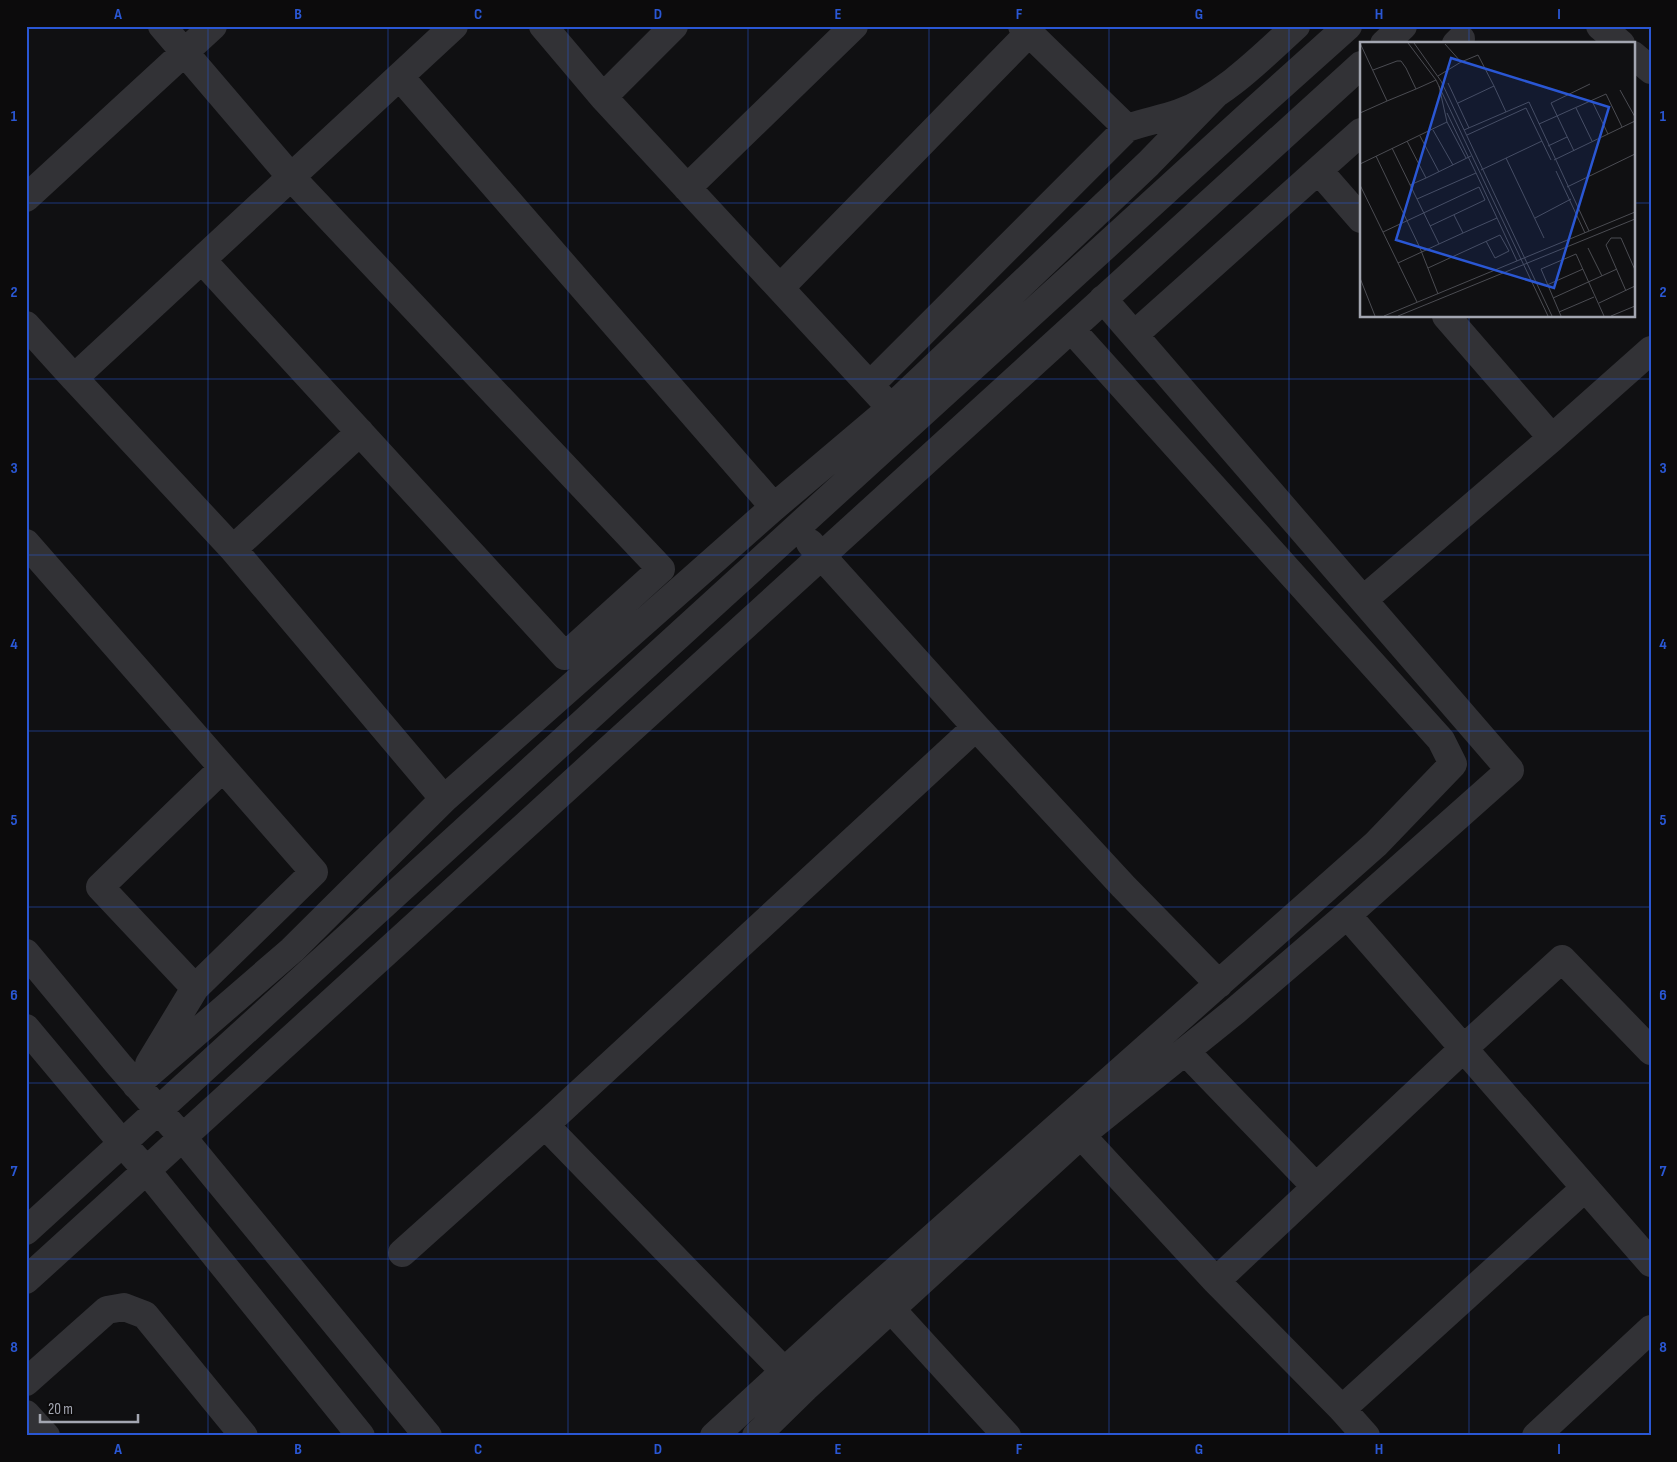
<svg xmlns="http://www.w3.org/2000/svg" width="1677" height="1462" font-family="'Sofia Sans Condensed',sans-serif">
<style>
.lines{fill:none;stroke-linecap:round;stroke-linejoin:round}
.minor{stroke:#323236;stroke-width:28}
.grid{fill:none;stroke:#2a57d4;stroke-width:1;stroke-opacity:0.55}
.inset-road{fill:none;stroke:#4b4c52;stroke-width:1}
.view{fill:#2a57d4;fill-opacity:0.15;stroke:#2a57d4;stroke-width:2.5}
.inset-edge{fill:none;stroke:#a3a6b1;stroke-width:2.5}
.neatline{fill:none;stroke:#2a57d4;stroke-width:2}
.grid-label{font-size:16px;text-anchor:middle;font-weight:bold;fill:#2a57d4}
</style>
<rect width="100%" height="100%" fill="#101012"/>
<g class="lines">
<!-- minor -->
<path class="minor" d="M162 26 291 177 661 569 565 656 202 260
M543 26 603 97 674 26
M1022 26 1127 128C1144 122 1162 119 1179 113 1222 98 1262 57 1296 26
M1600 26 1621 44
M1384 44 1403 26
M1456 44 1461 39
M1633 55 1651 70
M400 77 774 507 444 799
M603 97 902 420
M1319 171 1361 219
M687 188 854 26
M26 198 213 26
M780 288 1028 34
M26 325 74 378 454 26
M1134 335 1361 132
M74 378 233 549 360 432
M870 385 1127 128
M1552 438 1651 350
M774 507 891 408 1148 164 1216 94
M26 543 314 872 195 988
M810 543 976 727 1123 886 1219 984
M1363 600 1552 438 1446 316
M1347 915 1651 1263
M26 953 119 1065 183 1138 428 1436
M26 1028 123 1144 147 1171 361 1436
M1185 1051 1316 1187
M149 1064 195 988 100 887 223 768
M136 1085 292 950 444 799 233 549
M545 1125 784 1371 798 1382
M1081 1135 1216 1281 1342 1409 1366 1436
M26 1231 1250 114 1348 26
M402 1253 545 1125 976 727
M26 1280 1361 65
M1216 1281 1463 1049 1562 959 1651 1051
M891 1309 1007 1436
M26 1382 107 1310 124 1307 145 1315 244 1436
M1342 1409 1585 1188
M26 1414 46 1436
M714 1436 851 1310 1376 844 1453 764 1441 740 1071 329
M756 1436 805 1388 1081 1135 1235 1011 1347 915 1510 770 1103 299
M1536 1436 1651 1329"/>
</g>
<!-- grid -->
<path class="grid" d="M208 26V1436M388 26V1436M568 26V1436M748 26V1436M929 26V1436M1109 26V1436M1289 26V1436M1469 26V44M26 203H1361M1633 203H1651M1469 316V1436M26 379H1651M26 555H1651M26 731H1651M26 907H1651M26 1083H1651M26 1259H1651"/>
<!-- overview -->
<g transform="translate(1360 42)">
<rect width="275" height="275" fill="#101012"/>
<path class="inset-road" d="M48 1 76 38 188 274M54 1 81 39 192 274M101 20 118 13 134 44M13 28 37 19H41L46 26 56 47 27 59M78 34 101 20 85 2M88 41 109 86M56 47 76 38M260 48 275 75M232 59 248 92M98 61 134 44 146 70M216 66 232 99M0 71 27 59 0 1M87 71 116 131M87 80 106 116M179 82 246 52 262 85M73 88 93 123M104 88 169 60 229 189M107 93 166 66 191 118M60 94 79 130M47 99 66 136 50 143M188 104 207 95M32 106 79 202 38 221M214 109 191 61 230 42M16 114 60 206 78 252M146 116 184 196M194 118 275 79M0 122 87 80 79 44M121 128 182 99M196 129 225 191M66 136 111 114M0 143 57 260M207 145 275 112M57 157 116 131 137 176M175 176 211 157M23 190 119 145 125 158 70 184M103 191 137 176 157 219M126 199 135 216 149 209M79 202 103 191 94 173M228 206 242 234M68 226 140 193 149 209M0 236 15 274M187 243 223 227M266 249 246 203 251 196H261L275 228M193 256 257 227M239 261 275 244M199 270 234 255M24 274 275 170M38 274 275 177M201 274 181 227 216 212 244 274M251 274 275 264"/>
<path class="view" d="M91 16 249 65 194 246 36 198Z"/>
<rect width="275" height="275" class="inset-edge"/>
</g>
<!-- border -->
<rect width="1677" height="1462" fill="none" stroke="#0c0b0c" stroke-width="55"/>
<!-- scale -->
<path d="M40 1414v8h98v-8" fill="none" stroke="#a3a6b1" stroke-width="2.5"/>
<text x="48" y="1414" font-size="15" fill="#a3a6b1" stroke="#0c0b0c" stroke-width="4" paint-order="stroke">20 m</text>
<rect x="28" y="28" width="1622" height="1406" class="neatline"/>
<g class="grid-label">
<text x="118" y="19">A</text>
<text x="298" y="19">B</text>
<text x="478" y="19">C</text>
<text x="658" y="19">D</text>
<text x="838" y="19">E</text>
<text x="1019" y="19">F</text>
<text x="1199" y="19">G</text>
<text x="1379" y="19">H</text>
<text x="1559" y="19">I</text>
<text x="14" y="121">1</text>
<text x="1663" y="121">1</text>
<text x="14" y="297">2</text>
<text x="1663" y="297">2</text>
<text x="14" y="473">3</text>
<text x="1663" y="473">3</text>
<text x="14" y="649">4</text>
<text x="1663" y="649">4</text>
<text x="14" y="825">5</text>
<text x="1663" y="825">5</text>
<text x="14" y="1000">6</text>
<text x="1663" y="1000">6</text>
<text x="14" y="1176">7</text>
<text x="1663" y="1176">7</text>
<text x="14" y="1352">8</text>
<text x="1663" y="1352">8</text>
<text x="118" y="1454">A</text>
<text x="298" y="1454">B</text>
<text x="478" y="1454">C</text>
<text x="658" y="1454">D</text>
<text x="838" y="1454">E</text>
<text x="1019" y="1454">F</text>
<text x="1199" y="1454">G</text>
<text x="1379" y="1454">H</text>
<text x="1559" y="1454">I</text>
</g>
</svg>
